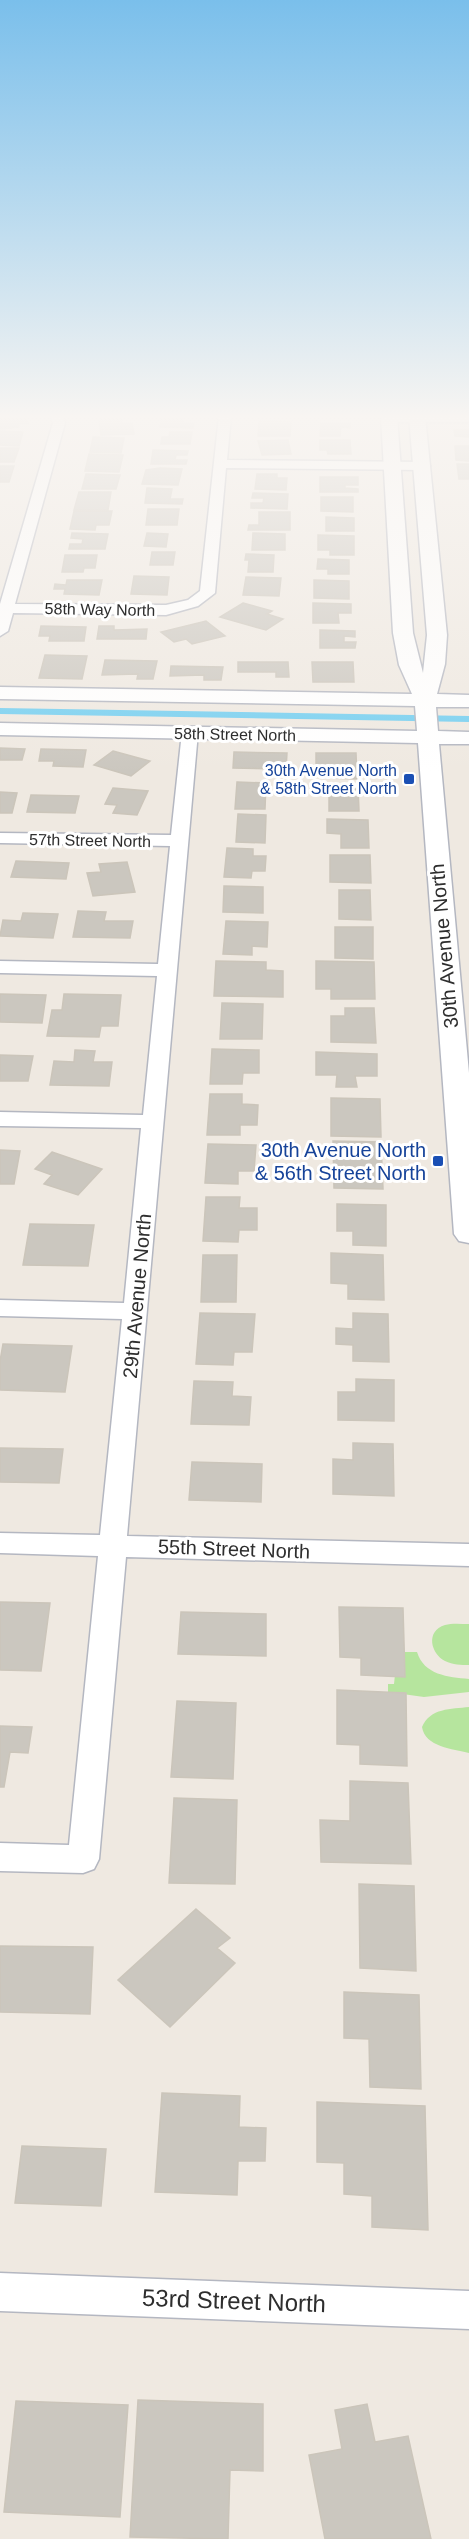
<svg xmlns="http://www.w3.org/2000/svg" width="469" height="2539" font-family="Helvetica,sans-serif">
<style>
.green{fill:#b6e59e}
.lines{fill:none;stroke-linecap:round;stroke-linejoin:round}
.stream{stroke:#75cff0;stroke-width:6}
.building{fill:#cbc7bf;stroke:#cbc5ba;stroke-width:1.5}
.minor-casing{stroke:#b4b7c1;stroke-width:3}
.tertiary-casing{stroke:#b4b7c1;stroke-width:3}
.minor{fill:#fff;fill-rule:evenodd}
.tertiary{fill:#fff;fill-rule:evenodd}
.transit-dot{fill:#1a4fb4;stroke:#fff;stroke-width:2}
.labels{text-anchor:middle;stroke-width:6;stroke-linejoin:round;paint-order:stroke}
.far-street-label{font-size:16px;fill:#2e2e2e;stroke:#fff}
.far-transit-label{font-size:16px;fill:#164399;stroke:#fff;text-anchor:end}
.street-label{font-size:20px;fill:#2e2e2e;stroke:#fff}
.transit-label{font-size:20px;fill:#164399;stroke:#fff;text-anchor:end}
.near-street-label{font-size:24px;fill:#2e2e2e;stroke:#fff}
</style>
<rect width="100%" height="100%" fill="#efe9e1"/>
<!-- green -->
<path class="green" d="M469 1624V1665C461 1665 453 1665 445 1661 431 1654 425 1631 445 1625 452 1623 461 1624 469 1624Z
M405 1652H417C424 1675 448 1677 469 1679V1692L424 1697 388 1692V1684H394L397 1656H405Z
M469 1707V1753C453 1749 425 1747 422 1727 430 1708 451 1709 469 1707Z"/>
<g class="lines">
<!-- stream -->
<path class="stream" d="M0 711 469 719"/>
</g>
<!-- building -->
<path class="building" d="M0 416H26L28 423 18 424 19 427 0 429Z
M162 416H184L183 423H194L193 428 160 427Z
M122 419V423H132L134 434 101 435 99 420Z
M259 421 291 422 290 436H258Z
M321 423H350V428L341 427 340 436H320Z
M454 430H469V437L455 436Z
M0 431 23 432 19 446 0 445Z
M170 432H192L190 444H161L162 437H169Z
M93 437 124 438 121 453 90 452Z
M288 440 291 454 262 455 258 441Z
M320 440H350L351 454H328L327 450H320Z
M455 446H469V461L456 460Z
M0 448H19L14 462H0Z
M153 450 188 451 187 455H176L175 460H187L186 464H151Z
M89 454 123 455 119 472 85 471Z
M457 464H469V479H459Z
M0 466H14L9 482H0Z
M160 468 182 469 178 485 142 484 146 470Z
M86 474 120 475 116 489H82Z
M257 474H277V478H287L286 490 255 489Z
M320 477H358V485H345V488L358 489V492H320Z
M147 488 172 489 170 499H183L182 504 145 503Z
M79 492H111L108 510H74Z
M253 493 288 494 287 509 251 508V503H263L264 498H252Z
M321 497H353V512L321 511Z
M148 509H179L177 525H146Z
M74 511H112L109 525H96L95 530 70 529Z
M259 512H290V530H248L249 525H259Z
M326 517 354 518V531H326Z
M72 533 108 534 105 549H69L70 544H82L83 539 71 538Z
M147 533 168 534 166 547 144 546Z
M253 533 285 534V550H252Z
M318 535 354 536V555H330V550H318Z
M152 552H175L173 565H150Z
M246 554 274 555 273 572H248L249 560H245Z
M65 555H97L95 568H84L83 572H62Z
M318 559 349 560V574H328V569H317Z
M134 576 169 577 167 595 131 594Z
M246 577 281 578 279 596 243 595Z
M67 580H102L99 595 64 594 65 589H54L55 584 66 585Z
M314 580 349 581V599L314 598Z
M243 603 272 611 267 614 283 619 266 630 220 617Z
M313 603 351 604V613H338L339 623H313Z
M206 621 225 636 192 644 186 639 174 642 161 632Z
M41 626 86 627 84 641H49L50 636H39Z
M99 626H114V630L147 629 146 639H97Z
M320 630 355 631V637L344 636V642H356L355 648H320Z
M45 655 87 656 82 679 39 678Z
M105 660 157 661 153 679H137L138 674 102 675Z
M238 662H288L289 677H276V672H238Z
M312 662H353L354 682H313Z
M171 666 223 667 221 680H204V675L170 676Z
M0 748 25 749 22 760H0Z
M41 749 86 750 83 767 53 766 54 761H39Z
M113 751 150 761 131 776 94 765Z
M234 752 287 753 286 769 233 768Z
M316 753H356L357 779 329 778V772H316Z
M237 782 266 783 265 809H235Z
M329 787H358L359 811H329Z
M113 788 148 791 137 815 113 813 117 805 105 804Z
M0 792 17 793 12 813H0Z
M31 795 79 796 75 813 27 812Z
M238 814 266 815 265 843 236 842Z
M327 819 368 820 369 848H341V834L327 833Z
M227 848 253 849V856H266L265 871H252L251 878 224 877Z
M330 855H370L371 883 330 882Z
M16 861 69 863 66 879 11 877Z
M127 862 135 892 93 896 87 873 101 872 99 864Z
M224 886 263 887V913L223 912Z
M339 890H370L371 920 339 919Z
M78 911 106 912 104 921H133L130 938 73 937Z
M23 913 58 914 53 938 0 936 3 920 21 921Z
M226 921 268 922 267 947 252 946V955L223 954Z
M335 927H373V959L335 958Z
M216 961 266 962V970L283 971V997L214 996Z
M316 961 374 962 375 999H331V989H316Z
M0 994 46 995 42 1023 0 1022Z
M64 994 121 995 118 1026H101L99 1037 47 1036 52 1010H62Z
M222 1003 263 1004 262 1039H220Z
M345 1008H374L376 1043 331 1042V1016H345Z
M212 1049 259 1050V1073H243L242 1084H210Z
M75 1050 95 1051 93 1062H112L109 1086 50 1085 54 1061 74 1062Z
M316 1052 377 1054V1076H355L357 1087H336L337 1075H316Z
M0 1055 33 1056 28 1081H0Z
M210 1094H242V1104L258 1105 257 1125H240V1135H207Z
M331 1098 380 1099 381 1137 331 1136Z
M333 1141 381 1142 383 1189 334 1188Z
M208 1144 256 1145 254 1171H238V1184L205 1183Z
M0 1150 20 1151 14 1184H0Z
M52 1152 102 1169 78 1195 44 1184 52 1175 35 1169Z
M206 1197H240L239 1208H257V1230H239L238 1242 203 1241Z
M337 1204 386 1205V1246L353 1245V1231H337Z
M30 1224 94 1225 88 1266 23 1265Z
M331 1253 383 1255 384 1300 348 1299V1284L331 1283Z
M203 1255H237L236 1302H201Z
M200 1313 255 1314 252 1352H234L233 1365 196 1364Z
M353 1313 388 1314 389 1362 353 1361V1345L336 1344V1328L353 1329Z
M3 1344 72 1346 65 1392 0 1390V1361Z
M356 1379 394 1380V1421L338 1420V1392H356Z
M194 1381 233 1382 232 1396 251 1397 249 1425 191 1424Z
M353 1443 393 1444 394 1496 333 1494V1459L353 1460Z
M0 1448 63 1449 59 1483 0 1482Z
M192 1462 262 1464 261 1502 189 1500Z
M0 1602 50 1603 41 1671 0 1670Z
M339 1607 403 1608 405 1677 361 1675V1658L340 1657Z
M181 1612 266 1614V1656L178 1654Z
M337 1690 406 1693 407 1766 360 1764V1745L337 1744Z
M177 1701 236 1703 233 1779 171 1777Z
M0 1726 32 1727 28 1753 10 1752 4 1787H0Z
M350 1781 408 1783 411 1864 321 1862 320 1820 350 1821Z
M174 1798 237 1800 235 1884 169 1883Z
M359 1884 414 1886 416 1971 360 1968Z
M196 1909 230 1938 217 1948 235 1963 170 2027 118 1980Z
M0 1946 93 1947 90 2014 0 2012Z
M344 1992 419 1995 421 2089 370 2087 369 2039 344 2038Z
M162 2093 240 2096 239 2127 266 2128 265 2161H238L237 2195 155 2192Z
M317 2102 425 2106 428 2230 372 2227V2196L344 2194V2163L317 2162Z
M22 2146 106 2149 101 2206 15 2203Z
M138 2400 263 2404V2471L230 2470 228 2539 130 2537Z
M16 2401 128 2405 120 2517 4 2512Z
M367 2404 375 2442 408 2436 431 2539H325L309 2455 342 2449 335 2410Z"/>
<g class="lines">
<defs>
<path id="minor" d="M51 416H63L65 423 15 604 166 605 188 600 200 591 219 416H231L227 460 423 462 430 466 423 470 226 468 215 593 198 606 166 615 13 613 8 631 0 636V604L53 423Z
M384 416H469V422H389L385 421Z
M190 727 198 732 127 1536 469 1544V1566L126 1557 99 1859 94 1869 83 1873 0 1871V1843L69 1845 98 1556 0 1553V1533L100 1535 122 1319 0 1316V1300L124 1303 141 1128 0 1126V1112L143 1115 157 976 0 973V961L158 964 170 846 0 843V833L171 835 182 732Z
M0 2273 469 2291V2329L0 2311Z"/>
<path id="tertiary" d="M381 416H397L413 633 423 673 427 635 409 416H425L447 635 445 664 437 694 469 695V707H436L438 731 469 732V744H439L469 1073V1243L459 1241 454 1234 418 743 0 735V723L417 731 415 706 0 699V687L412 694 399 665 393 633Z"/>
</defs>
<!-- minor casing -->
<use href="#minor" class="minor-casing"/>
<!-- tertiary casing -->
<use href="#tertiary" class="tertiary-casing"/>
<!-- minor -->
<use href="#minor" class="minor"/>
<!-- tertiary -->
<use href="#tertiary" class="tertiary"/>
</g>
<!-- sky -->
<linearGradient id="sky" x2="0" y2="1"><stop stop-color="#7abfeb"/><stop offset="0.54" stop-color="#f8f5f2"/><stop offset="1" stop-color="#f8f5f2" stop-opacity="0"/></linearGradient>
<rect width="469" height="772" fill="url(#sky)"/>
<!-- markers -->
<g class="transit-dot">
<rect x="403" y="773" width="12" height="12" rx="3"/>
<rect x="432" y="1155" width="12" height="12" rx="3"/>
</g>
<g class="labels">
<!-- far-street labels -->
<g class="far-street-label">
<text transform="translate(100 609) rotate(1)" y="6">58th Way North</text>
<text transform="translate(235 734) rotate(1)" y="6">58th Street North</text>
<text transform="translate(90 840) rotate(1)" y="6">57th Street North</text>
</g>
<!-- far-transit labels -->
<g class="far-transit-label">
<text x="397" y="776">30th Avenue North<tspan x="397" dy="18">&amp; 58th Street North</tspan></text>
</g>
<!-- street labels -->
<g class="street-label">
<text transform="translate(444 946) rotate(-95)" y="7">30th Avenue North</text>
<text transform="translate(137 1296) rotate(-85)" y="7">29th Avenue North</text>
<text transform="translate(234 1549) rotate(2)" y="7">55th Street North</text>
</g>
<!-- transit labels -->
<g class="transit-label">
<text x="426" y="1157">30th Avenue North<tspan x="426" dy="23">&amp; 56th Street North</tspan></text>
</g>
<!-- near-street labels -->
<g class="near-street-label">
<text transform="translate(234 2301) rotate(2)" y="8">53rd Street North</text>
</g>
</g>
</svg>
